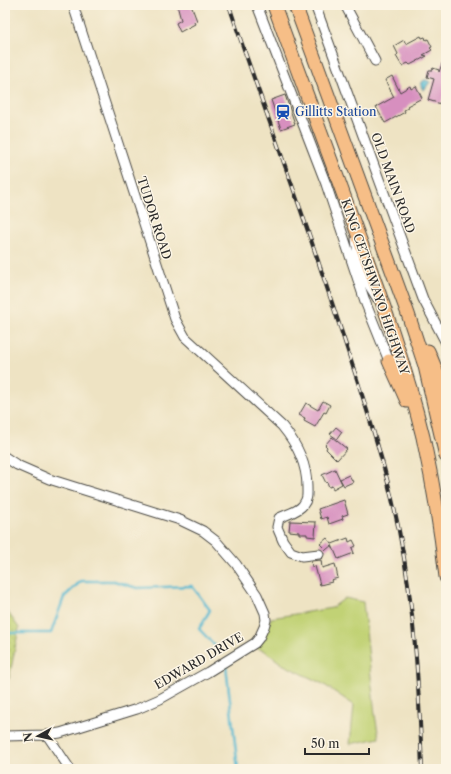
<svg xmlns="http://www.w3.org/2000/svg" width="451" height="774" font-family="'Libre Caslon Text',serif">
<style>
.grass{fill:#c1d274;stroke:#767e50}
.park{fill:url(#park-dots);stroke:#767e50}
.water{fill:url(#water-ripples);stroke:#3e717e}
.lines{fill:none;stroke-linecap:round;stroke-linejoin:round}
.stream{stroke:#51b7d0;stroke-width:2.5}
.building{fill:#d78fbf}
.minor-casing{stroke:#484742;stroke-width:11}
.highway-casing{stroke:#484742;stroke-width:15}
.minor{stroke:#fff;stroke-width:9}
.highway{stroke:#f6be87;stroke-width:13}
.rail-casing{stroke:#2b2b2b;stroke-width:4}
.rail{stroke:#fcf5e5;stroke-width:2.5;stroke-dasharray:8;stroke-linecap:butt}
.labels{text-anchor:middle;stroke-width:3;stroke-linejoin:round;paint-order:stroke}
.transit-label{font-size:12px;fill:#164399;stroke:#fcf5e5;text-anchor:start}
.street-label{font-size:12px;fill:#2b2b2b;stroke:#fcf5e5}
</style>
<defs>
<pattern id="park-dots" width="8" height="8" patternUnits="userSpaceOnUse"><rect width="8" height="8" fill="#c1d274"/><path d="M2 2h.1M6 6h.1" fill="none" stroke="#a6b465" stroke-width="1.8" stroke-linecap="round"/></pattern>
<pattern id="water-ripples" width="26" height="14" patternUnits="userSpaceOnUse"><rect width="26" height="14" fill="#51b7d0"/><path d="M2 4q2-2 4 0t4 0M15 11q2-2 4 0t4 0" fill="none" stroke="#4395a9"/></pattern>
</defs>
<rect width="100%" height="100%" fill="#fcf5e5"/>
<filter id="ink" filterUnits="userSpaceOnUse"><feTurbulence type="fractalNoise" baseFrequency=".025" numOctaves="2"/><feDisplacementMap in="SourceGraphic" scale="8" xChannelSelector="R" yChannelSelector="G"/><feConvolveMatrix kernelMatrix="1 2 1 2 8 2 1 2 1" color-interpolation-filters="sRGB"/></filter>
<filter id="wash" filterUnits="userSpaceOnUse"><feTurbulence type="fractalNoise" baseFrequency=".012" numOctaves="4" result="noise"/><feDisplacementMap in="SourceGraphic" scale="16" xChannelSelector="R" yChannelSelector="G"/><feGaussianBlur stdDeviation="0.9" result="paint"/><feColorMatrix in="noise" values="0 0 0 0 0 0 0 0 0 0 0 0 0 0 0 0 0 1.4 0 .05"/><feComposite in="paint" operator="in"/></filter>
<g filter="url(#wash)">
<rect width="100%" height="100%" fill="#eee3c3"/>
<!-- grass -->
<path class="grass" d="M345 598 363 602 375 715 379 738 350 744 354 705 323 684 282 664 265 651 256 648 263 639 271 618 332 608Z"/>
<!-- park -->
<path class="park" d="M5 608 19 628 9 679 5 680Z"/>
<!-- water -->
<path class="water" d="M424 80H427L430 82 425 89 423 90 421 86 422 82Z"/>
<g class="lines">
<!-- stream -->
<path class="stream" d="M5 633H51L64 597 81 581H114L137 588 192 586 210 610 199 629 222 653
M226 666 238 769"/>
</g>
<g id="blocks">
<!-- building -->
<path class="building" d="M177 5H191L197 21 194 22 195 24 180 32 176 23 181 20Z
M421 36 422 38 425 37 426 40 428 39 432 47 430 48 432 50 423 55 427 56 410 65 408 63 402 66 396 56 398 54 394 46 404 40 406 44Z
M445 56H446V88L441 104 428 100 434 79 427 77 429 70H432L433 68 439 70V72Z
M392 76 400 92 410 86 411 89 416 86 422 98 407 106 408 108 404 110 405 112 385 123 376 107 394 97 385 80Z
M285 95 295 124 281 129 271 100Z
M323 401 330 405 326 413 324 412 315 427 304 421 305 418 299 415 306 403 318 410Z
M336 427 342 432 337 439 330 434Z
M332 437 347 449 337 460 326 449 327 447 325 445Z
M335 469 342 484 333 489 332 486 329 487 327 482 326 483 322 475Z
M349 475 353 482 344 486 340 479Z
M344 500 348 514 342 516 343 519 329 524 327 517 321 519 318 509Z
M290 521 316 522 315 537 307 536V534H299V532L289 531Z
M327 538 332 544 348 538 349 542 353 540 356 546 352 548 354 553 338 559 332 545 326 550 320 544Z
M321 560 322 568 335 564 338 578 331 580 332 582 320 585 315 566 312 567 311 561Z"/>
</g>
</g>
<g filter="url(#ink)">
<use href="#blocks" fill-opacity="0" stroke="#484742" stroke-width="1"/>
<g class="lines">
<defs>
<path id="minor" d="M73 5 175 319 185 337 282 426C297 444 307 463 307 487 307 494 308 499 303 505 298 512 287 514 279 518L277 527 283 541 291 552 302 556 319 554
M257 5 326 184 366 304 389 361
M315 5 423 299 446 343
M345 5 375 61
M356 239C358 260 365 281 377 298
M5 457 17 465 49 479 180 520 203 531 216 541 236 564 257 595 265 613 266 620 264 627 259 638 255 643 208 672 160 699 137 709 60 733 47 735 5 736
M47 735 70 769"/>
<path id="highway" d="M274 5C301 81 330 156 357 232 382 300 406 367 423 437 433 483 441 530 446 577
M295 5 408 314 425 366 446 456
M428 351C437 371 444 392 446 414
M389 361 407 401"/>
</defs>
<!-- minor casing -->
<use href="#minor" class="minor-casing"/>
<!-- highway casing -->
<use href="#highway" class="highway-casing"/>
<!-- minor -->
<use href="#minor" class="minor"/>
<!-- highway -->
<use href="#highway" class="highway"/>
<defs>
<path id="rail" d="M229 5C246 58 266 110 284 163 305 220 324 279 343 336 364 401 386 465 399 531 415 610 419 689 422 769"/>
</defs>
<!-- rail casing -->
<use href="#rail" class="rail-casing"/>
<!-- rail -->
<use href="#rail" class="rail"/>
</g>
</g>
<!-- icons -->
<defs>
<symbol id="station-bare" viewBox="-9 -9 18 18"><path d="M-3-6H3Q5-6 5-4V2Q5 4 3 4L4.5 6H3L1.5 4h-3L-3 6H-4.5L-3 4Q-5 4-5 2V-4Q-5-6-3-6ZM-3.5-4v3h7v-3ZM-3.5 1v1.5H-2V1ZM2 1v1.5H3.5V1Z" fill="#1a4fb4" stroke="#fcf5e5" stroke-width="2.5" paint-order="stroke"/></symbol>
</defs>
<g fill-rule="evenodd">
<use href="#station-bare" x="272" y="101" width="22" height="22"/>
</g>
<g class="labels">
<!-- transit labels -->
<g class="transit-label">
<text x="295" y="116">Gillitts Station</text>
</g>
<!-- street labels -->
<g class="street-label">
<text transform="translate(393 183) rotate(70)" y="4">OLD MAIN ROAD</text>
<text transform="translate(154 218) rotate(72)" y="4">TUDOR ROAD</text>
<text transform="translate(375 287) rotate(71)" y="4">KING CETSHWAYO HIGHWAY</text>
<text transform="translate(199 661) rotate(-30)" y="4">EDWARD DRIVE</text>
</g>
</g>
<!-- margin -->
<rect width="451" height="774" fill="none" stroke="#fcf5e5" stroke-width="20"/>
<!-- north arrow -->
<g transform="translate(38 736) rotate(262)" stroke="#fcf5e5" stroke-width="3" paint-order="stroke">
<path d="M0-3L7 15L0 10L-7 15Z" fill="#2b2b2b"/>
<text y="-6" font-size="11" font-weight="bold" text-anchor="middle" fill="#2b2b2b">N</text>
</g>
<!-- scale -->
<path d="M305 748v6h64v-6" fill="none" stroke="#2b2b2b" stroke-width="2"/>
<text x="311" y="748" font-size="12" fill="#2b2b2b" stroke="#fcf5e5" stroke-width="3" paint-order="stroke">50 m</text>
</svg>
